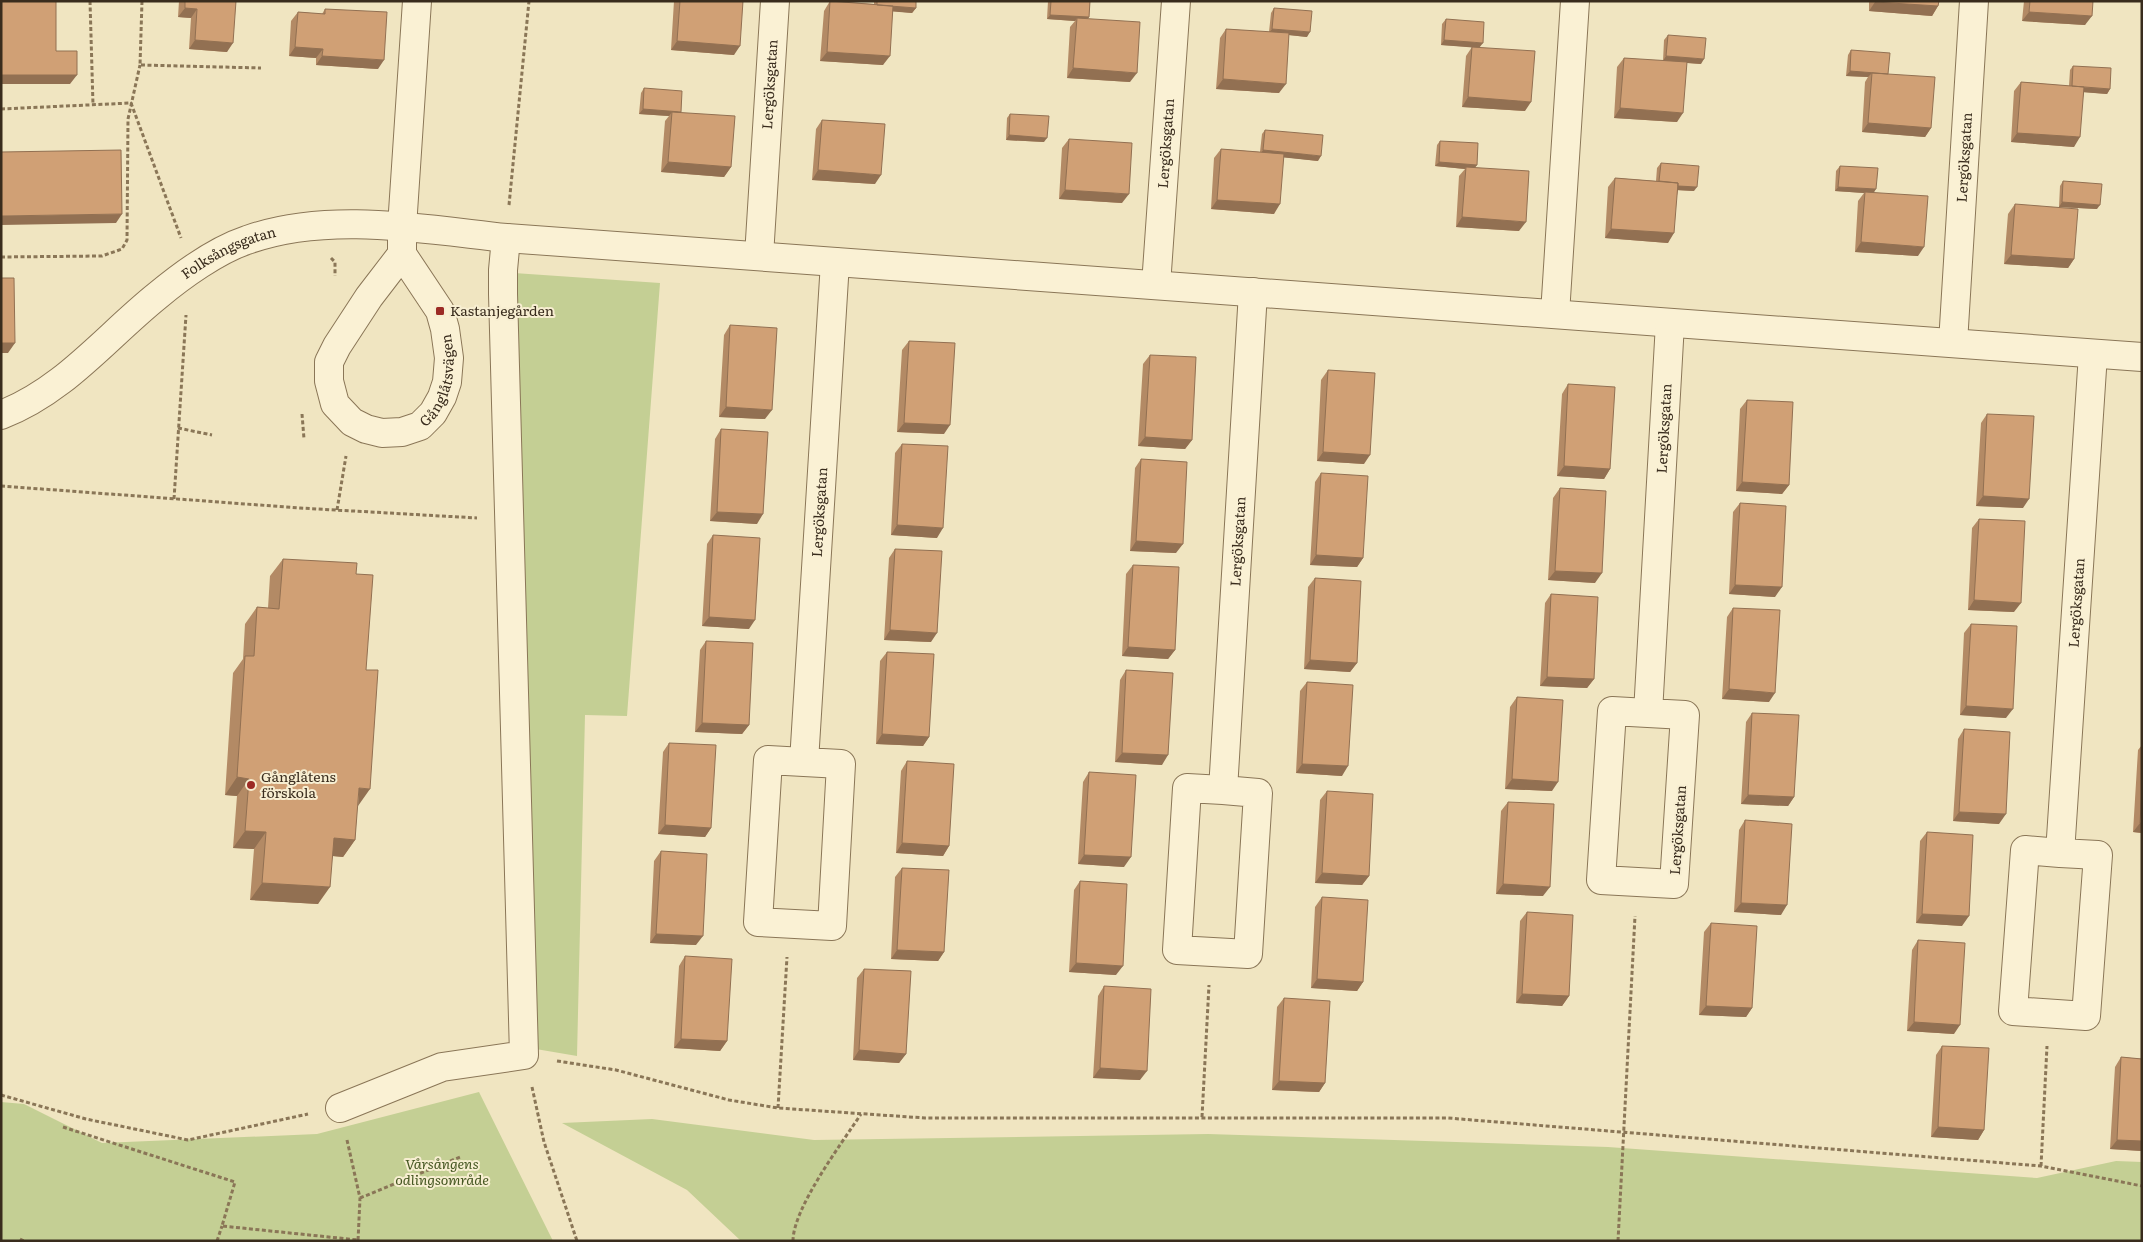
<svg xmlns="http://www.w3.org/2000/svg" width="2143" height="1242" font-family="Literata,serif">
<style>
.green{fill:#c4cf94}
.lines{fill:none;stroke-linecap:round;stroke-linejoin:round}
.pedestrian-casing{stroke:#8a7657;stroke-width:30}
.minor-casing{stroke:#8a7657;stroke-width:30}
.path{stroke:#8a7657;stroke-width:3;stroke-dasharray:4 2.5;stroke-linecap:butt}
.pedestrian{stroke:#faf1d4;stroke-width:28}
.minor{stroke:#faf1d4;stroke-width:28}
.wall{fill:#b38a65}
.shaded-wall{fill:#927052}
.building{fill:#d0a075;stroke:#927052}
.poi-dot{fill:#9c2b25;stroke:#f7eed1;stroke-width:2}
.labels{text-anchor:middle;stroke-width:4;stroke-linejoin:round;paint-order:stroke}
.street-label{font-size:14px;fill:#392c1d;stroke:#f7eed1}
.poi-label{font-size:14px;fill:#392c1d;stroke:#f7eed1;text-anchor:start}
.park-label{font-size:14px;font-style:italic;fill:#465722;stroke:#f7eed1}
</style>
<rect width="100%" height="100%" fill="#f0e5c1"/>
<!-- green -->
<path class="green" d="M514 273 660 283 627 716 585 715 577 1056 530 1048Z
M479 1092 553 1241H1V1102L24 1104 102 1143 317 1134Z
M652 1119 814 1140 1208 1134 1608 1147 2037 1178 2116 1161 2142 1162V1241H741L687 1190 562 1123Z"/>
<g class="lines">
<defs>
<path id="pedestrian" d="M340 1108 442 1067 524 1055 503 294V270L506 238"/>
<g id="minor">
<path id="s1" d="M402 254 369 297 337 346 329 362V381L335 404 352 422 366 429 382 433 402 432 420 426 433 413 442 397 447 382 449 358 445 329 440 311 402 254V227L417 1"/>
<path id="s2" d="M759 256 775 1"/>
<path id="s3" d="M1156 285 1176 1"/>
<path d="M1555 314 1575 1"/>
<path id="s4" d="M1953 343 1974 1"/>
<path id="s5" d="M1 415C64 391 106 337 157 296 181 276 217 250 247 240 327 211 423 229 506 238L2142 357"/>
<path id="s6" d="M1648 713 1685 715 1674 884 1601 880 1612 711 1648 713 1670 323"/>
<path id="s7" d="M804 762 841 764 832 926 758 922 768 760 804 762 835 262"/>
<path id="s8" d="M1223 790 1258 793 1248 954 1177 950 1187 788 1223 790 1253 292"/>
<path id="s9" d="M2060 853 2098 855 2086 1016 2013 1011 2025 850 2060 853 2093 354"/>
</g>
</defs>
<!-- pedestrian casing -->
<use href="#pedestrian" class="pedestrian-casing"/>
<!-- minor casing -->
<use href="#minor" class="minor-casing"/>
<!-- path -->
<path class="path" d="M90 1 93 105
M142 1 140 65 261 68
M1 109 131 103 181 238
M509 205 529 1
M1 257 102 256 122 249 127 240 128 119 140 65
M331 258 335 262V276
M302 414 304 439
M178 428 212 435
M1 486 300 508 477 518
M174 499 186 315
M337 510 346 456
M557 1061 616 1070 729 1100 778 1108 925 1118H1448L2041 1166 2142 1186
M532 1087 544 1142 577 1241
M1 1095 86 1119 188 1140 308 1114
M778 1108 787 957
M1202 1117 1209 985
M63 1127 235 1182 222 1226 358 1240
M347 1140 360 1198 358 1241
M2041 1166 2047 1046
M360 1198 460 1157
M20 1239 24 1241
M217 1241 222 1226
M793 1241C793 1208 842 1143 861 1114
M1618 1241 1635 916"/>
<!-- pedestrian -->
<use href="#pedestrian" class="pedestrian"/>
<!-- minor -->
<use href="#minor" class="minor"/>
</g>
<!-- wall -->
<path class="wall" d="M179 1H236L227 52 189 49 191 18 178 17Z
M674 1H743L734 55 671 50Z
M830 1 874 4V1H916V8L912 13 893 11 883 65 820 61 824 11Z
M1048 1H1090L1089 17 1088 19 1130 82 1067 78 1070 27 1075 21 1047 19Z
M1869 1H1939L1938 6 1932 16 1869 11Z
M2024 1H2093L2085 25 2022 21Z
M1274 8 1307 37 1289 35 1279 93 1216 89 1220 38 1226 29 1269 32 1271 13Z
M325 9 378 69 316 65V58L289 56 291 21 298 12 322 14Z
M1446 19 1479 47 1525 111 1462 107 1466 56 1472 47 1441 45 1442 24Z
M1668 35 1701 64 1687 63 1677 122 1614 118 1617 67 1624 58 1663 61 1664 40Z
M1851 50 1888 74 1931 128 1925 137 1862 132 1865 82 1868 77 1846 76 1848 55Z
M2073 66 2110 89 2107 94 2084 92 2074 147 2011 142 2014 91 2021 82 2069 86 2070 70Z
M644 88 680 113 731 167 724 177 661 172 665 121 669 116 639 114 641 93Z
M1010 114 1044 142 1006 140 1007 118Z
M822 120 875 184 812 180 816 129Z
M1265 130 1318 161 1283 157 1274 214 1211 209 1214 158 1221 149 1260 152 1262 134Z
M1069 139 1122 203 1059 199 1062 148Z
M1440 141 1477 165 1475 167 1519 231 1456 227 1459 176 1465 169 1435 166 1437 145Z
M1661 163 1694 191 1678 190 1668 243 1605 238 1608 187 1615 178 1656 181 1657 168Z
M1840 166 1874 193 1918 256 1855 252 1858 201 1864 193 1835 191 1836 171Z
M2063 181 2097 209 2059 207 2060 186Z
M2015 204 2074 259 2068 268 2004 264 2008 214Z
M730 325 765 419 719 417 724 335Z
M909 341 944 434 897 432 902 350Z
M1150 355 1192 440 1185 449 1138 446 1143 364Z
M1328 370 1364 464 1317 461 1321 380Z
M1568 384 1610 469 1604 479 1557 476 1562 394Z
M1747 400 1789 485 1782 494 1736 491 1740 409Z
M1987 414 2023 508 1976 506 1981 423Z
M721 429 757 524 710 521 715 439Z
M902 444 937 538 891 535 895 453Z
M1141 459 1176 553 1130 551 1135 468Z
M1321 473 1363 558 1357 567 1310 565 1315 482Z
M1560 488 1595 583 1548 580 1553 498Z
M1740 503 1775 597 1729 594 1733 512Z
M1979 519 2014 612 1968 610 1972 528Z
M713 535 749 629 702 626 707 544Z
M895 549 931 642 884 640 889 558Z
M283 559 356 574 366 670 355 840 343 857 333 856 318 904 250 900 254 849 233 848 237 796 225 795 233 673 243 659 245 624 257 607 268 608 270 576Z
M1133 565 1175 650 1168 659 1122 656 1126 574Z
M1315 578 1357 663 1350 672 1304 669 1308 587Z
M1551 594 1594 679 1587 688 1540 686 1545 603Z
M1733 608 1769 702 1722 699 1727 617Z
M1971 624 2006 718 1960 715 1964 633Z
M706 641 749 725 742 734 695 732 700 650Z
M887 652 929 737 923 746 876 744 880 661Z
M1126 670 1162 765 1115 762 1120 680Z
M1307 682 1342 776 1296 773 1300 691Z
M1517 697 1552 791 1505 789 1510 707Z
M1752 713 1794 797 1788 806 1741 804 1746 722Z
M1964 729 1999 824 1953 821 1958 739Z
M669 743 711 828 705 837 658 834 663 752Z
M2142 745V833L2133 832 2138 750Z
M907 761 949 846 943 856 896 853 901 771Z
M1089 772 1124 867 1078 864 1083 782Z
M1327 791 1369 876 1362 885 1315 883 1320 800Z
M1508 802 1543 896 1496 894 1501 811Z
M1745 820 1781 915 1734 912 1739 830Z
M1927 832 1962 926 1916 923 1920 841Z
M661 851 696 945 650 943 654 861Z
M902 868 944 952 938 961 891 959 895 877Z
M1080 881 1116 975 1069 972 1074 890Z
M1322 897 1363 982 1357 991 1311 988 1315 907Z
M1527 912 1569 996 1562 1006 1516 1003 1520 921Z
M1711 923 1752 1008 1746 1017 1699 1015 1704 932Z
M1918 940 1954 1034 1907 1031 1912 950Z
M685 956 727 1041 720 1051 674 1048 679 966Z
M864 969 906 1054 899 1063 853 1060 857 978Z
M1104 986 1140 1080 1093 1078 1098 996Z
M1284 998 1325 1083 1319 1092 1272 1090 1277 1007Z
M1942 1046 1984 1130 1978 1140 1931 1137 1936 1055Z
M2121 1057 2142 1059V1151L2110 1149 2115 1067Z"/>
<!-- shaded-wall -->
<path class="shaded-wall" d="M1875 2 1938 6 1932 16 1869 11Z
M877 5 916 8 912 13 874 10Z
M185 8 197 9 191 18 178 17Z
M2029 12 2092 16 2085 25 2022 21Z
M1050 15 1089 17 1085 22 1077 18 1075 21 1047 19Z
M1272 29 1310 32 1307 37 1269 33Z
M195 40 233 43 227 52 189 49Z
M1444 40 1483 43 1479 48 1441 45Z
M677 41 740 46 734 55 671 50Z
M295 47 323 49 316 58 289 56Z
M827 52 890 56 883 65 820 61Z
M322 56 384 60 378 69 316 65Z
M1666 56 1704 59 1701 64 1663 61Z
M1073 68 1137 73 1130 82 1067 78Z
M1850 71 1888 74 1872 73 1868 77 1846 76Z
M1 75H77L70 84H1Z
M1223 79 1286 84 1279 93 1216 89Z
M2072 87 2110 89 2107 94 2068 91Z
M1468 97 1531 102 1525 111 1462 107Z
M1620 108 1683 113 1677 122 1614 118Z
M643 109 681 112 678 116 672 112 669 116 639 114Z
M1868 123 1931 128 1925 137 1862 132Z
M2017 133 2080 137 2074 147 2011 142Z
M1009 135 1047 138 1044 142 1006 140Z
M1263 150 1321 156 1318 161 1260 155Z
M668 162 731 167 724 177 661 172Z
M1439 162 1477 165 1474 169 1466 167 1465 169 1435 166Z
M818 170 881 175 875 184 812 180Z
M1659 184 1697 187 1694 191 1656 189Z
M1838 187 1876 189 1873 194 1865 192 1864 193 1835 191Z
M1065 190 1129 194 1122 203 1059 199Z
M1217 200 1280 204 1274 214 1211 209Z
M2062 202 2100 205 2097 209 2059 207Z
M122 214 116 223 1 225V216Z
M1462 217 1526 222 1519 231 1456 227Z
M1611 229 1674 233 1668 243 1605 238Z
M1861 242 1924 247 1918 256 1855 252Z
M2011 255 2074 259 2068 268 2004 264Z
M1 343H15L8 353H1Z
M726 407 772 410 765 419 719 417Z
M904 423 950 425 944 434 897 432Z
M1145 437 1192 440 1185 449 1138 446Z
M1323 452 1370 455 1364 464 1317 461Z
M1564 466 1610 469 1604 479 1557 476Z
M1742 482 1789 485 1782 494 1736 491Z
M1983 496 2029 499 2023 508 1976 506Z
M717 512 763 514 757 524 710 521Z
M897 525 943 528 937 538 891 535Z
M1136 541 1183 544 1176 553 1130 551Z
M1316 555 1363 558 1357 567 1310 565Z
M1555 571 1602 573 1595 583 1548 580Z
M1735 585 1782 587 1775 597 1729 594Z
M1974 600 2021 603 2014 612 1968 610Z
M709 617 755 620 749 629 702 626Z
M890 630 937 633 931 642 884 640Z
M1128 647 1175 650 1168 659 1122 656Z
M1310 660 1357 663 1350 672 1304 669Z
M1547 677 1594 679 1587 688 1540 686Z
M1729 689 1775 693 1769 702 1722 699Z
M1966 706 2013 709 2006 718 1960 715Z
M702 723 749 725 742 734 695 732Z
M882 734 929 737 923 746 876 744Z
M1122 753 1168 755 1162 765 1115 762Z
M1302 764 1348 766 1342 776 1296 773Z
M237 777 249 779 237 796 225 795Z
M1512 779 1558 782 1552 791 1505 789Z
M359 788 370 789 358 806Z
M1748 795 1794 797 1788 806 1741 804Z
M1959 812 2006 814 1999 824 1953 821Z
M2140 823H2142V833L2133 832Z
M665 825 711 828 705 837 658 834Z
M245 831 266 832 254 849 233 848Z
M334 838 355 840 343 857 322 855Z
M902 843 949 846 943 856 896 853Z
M1084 855 1131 857 1124 867 1078 864Z
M1322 873 1369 876 1362 885 1315 883Z
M262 883 330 887 318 904 250 900Z
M1503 884 1550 887 1543 896 1496 894Z
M1741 903 1787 905 1781 915 1734 912Z
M1922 914 1969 916 1962 926 1916 923Z
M656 934 703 936 696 945 650 943Z
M897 950 944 952 938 961 891 959Z
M1076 963 1123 966 1116 975 1069 972Z
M1317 979 1363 982 1357 991 1311 988Z
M1522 994 1569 996 1562 1006 1516 1003Z
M1706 1006 1752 1008 1746 1017 1699 1015Z
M1914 1022 1960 1025 1954 1034 1907 1031Z
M681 1039 727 1041 720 1051 674 1048Z
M859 1050 906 1054 899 1063 853 1060Z
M1100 1068 1147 1071 1140 1080 1093 1078Z
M1279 1081 1325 1083 1319 1092 1272 1090Z
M1938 1127 1984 1130 1978 1140 1931 1137Z
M2117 1140 2142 1141V1151L2110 1149Z"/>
<!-- building -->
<path class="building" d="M1 1H56V51H77V75H1Z
M185 1H236L233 43 195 40 197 9 185 8Z
M680 1H743L740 46 677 41Z
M830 1 893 6 890 56 827 52Z
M877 1H916V8L877 5Z
M1051 1H1090L1089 17 1050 15Z
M1875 1H1939L1938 6 1875 2Z
M2030 1H2093L2092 16 2029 12Z
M1274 8 1312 11 1310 32 1272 29Z
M325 9 387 12 384 60 322 56 323 49 295 47 298 12 325 14Z
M1077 18 1140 22 1137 73 1073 68Z
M1446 19 1484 22 1483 43 1444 40Z
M1226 29 1289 33 1286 84 1223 79Z
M1668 35 1706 38 1704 59 1666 56Z
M1472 47 1535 51 1531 102 1468 97Z
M1851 50 1890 53 1888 74 1850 71Z
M1624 58 1687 62 1683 113 1620 108Z
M2073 66 2111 68 2110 89 2072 86Z
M1872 73 1935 77 1931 128 1868 123Z
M2021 82 2084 87 2080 137 2017 133Z
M644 88 682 91 681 112 643 109Z
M672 112 735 116 731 167 668 162Z
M1010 114 1049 116 1047 138 1009 135Z
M822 120 885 124 881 175 818 170Z
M1265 130 1323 135 1321 156 1263 150Z
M1069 139 1132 143 1129 194 1065 190Z
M1440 141 1478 143 1477 165 1439 162Z
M1221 149 1284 154 1280 204 1217 200Z
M121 150 122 214 1 216V152Z
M1661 163 1699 166 1697 187 1678 186V183L1659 181Z
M1840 166 1878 168 1876 189 1838 187Z
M1466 167 1529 171 1526 222 1462 217Z
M1615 178 1678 183 1674 233 1611 229Z
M2063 181 2102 184 2100 205 2062 202Z
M1865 192 1928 196 1924 247 1861 242Z
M2015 204 2078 209 2074 259 2011 255Z
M1 278H14L15 343H1Z
M730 325 777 328 772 410 726 407Z
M909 341 955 343 950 425 904 423Z
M1150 355 1196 357 1192 440 1145 437Z
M1328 370 1375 373 1370 455 1323 452Z
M1568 384 1615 387 1610 469 1564 466Z
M1747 400 1793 402 1789 485 1742 482Z
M1987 414 2034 416 2029 499 1983 496Z
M721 429 768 432 763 514 717 512Z
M902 444 948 446 943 528 897 525Z
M1141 459 1187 462 1183 544 1136 541Z
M1321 473 1368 476 1363 558 1316 555Z
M1560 488 1606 491 1602 573 1555 571Z
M1740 503 1786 506 1782 587 1735 585Z
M1979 519 2025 521 2021 603 1974 600Z
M713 535 760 538 755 620 709 617Z
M895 549 942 551 937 633 890 630Z
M283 559 357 563 356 574 373 575 366 670H378L370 789 359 788 355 840 334 838 330 887 262 883 266 832 245 831 249 779 237 777 245 656H254L257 607 279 609Z
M1133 565 1179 567 1175 650 1128 647Z
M1315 578 1361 581 1357 663 1310 660Z
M1551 594 1598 597 1594 679 1547 677Z
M1733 608 1780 610 1775 693 1729 689Z
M1971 624 2017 626 2013 709 1966 706Z
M706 641 753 643 749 725 702 723Z
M887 652 934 654 929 737 882 734Z
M1126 670 1173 673 1168 755 1122 753Z
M1307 682 1353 685 1348 766 1302 764Z
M1517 697 1563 700 1558 782 1512 779Z
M1752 713 1799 715 1794 797 1748 795Z
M1964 729 2010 732 2006 814 1959 812Z
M669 743 716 745 711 828 665 825Z
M907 761 954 764 949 846 902 843Z
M1089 772 1136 775 1131 857 1084 855Z
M2142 787V823H2140Z
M1327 791 1373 794 1369 876 1322 873Z
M1508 802 1554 804 1550 887 1503 884Z
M1745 820 1792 824 1787 905 1741 903Z
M1927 832 1973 835 1969 916 1922 914Z
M661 851 707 854 703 936 656 934Z
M902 868 949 870 944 952 897 950Z
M1080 881 1127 884 1123 966 1076 963Z
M1322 897 1368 900 1363 982 1317 979Z
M1527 912 1573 915 1569 996 1522 994Z
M1711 923 1757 926 1752 1008 1706 1006Z
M1918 940 1965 943 1960 1025 1914 1022Z
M685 956 732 959 727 1041 681 1039Z
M864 969 911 971 906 1054 859 1050Z
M1104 986 1151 989 1147 1071 1100 1068Z
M1284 998 1330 1001 1325 1083 1279 1081Z
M1942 1046 1989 1048 1984 1130 1938 1127Z
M2121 1057 2142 1059V1141L2117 1140Z"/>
<!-- markers -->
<g class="poi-dot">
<rect x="435" y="306" width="10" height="10" rx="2.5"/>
<circle cx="251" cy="785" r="5"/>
</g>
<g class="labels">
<!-- street labels -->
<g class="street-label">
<text dy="5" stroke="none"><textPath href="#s2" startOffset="172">Lergöksgatan</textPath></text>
<text dy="5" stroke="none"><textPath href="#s3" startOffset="142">Lergöksgatan</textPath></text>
<text dy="5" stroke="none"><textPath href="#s4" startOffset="186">Lergöksgatan</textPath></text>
<text dy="5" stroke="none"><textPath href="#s5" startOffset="282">Folksångsgatan</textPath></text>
<text dy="5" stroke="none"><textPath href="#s1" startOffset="321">Gånglåtsvägen</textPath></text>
<text dy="5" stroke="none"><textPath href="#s6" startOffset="770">Lergöksgatan</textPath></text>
<text dy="5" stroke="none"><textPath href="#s7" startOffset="722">Lergöksgatan</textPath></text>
<text dy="5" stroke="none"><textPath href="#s8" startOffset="715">Lergöksgatan</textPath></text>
<text dy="5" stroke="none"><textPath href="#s9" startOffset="720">Lergöksgatan</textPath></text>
<text transform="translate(1678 830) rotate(-86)" y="5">Lergöksgatan</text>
</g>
<!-- poi labels -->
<g class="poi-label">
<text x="450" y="316">Kastanjegården</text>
<text x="261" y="782">Gånglåtens<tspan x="261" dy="16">förskola</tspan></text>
</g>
<!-- park labels -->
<g class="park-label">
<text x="442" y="1169">Vårsångens<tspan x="442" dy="16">odlingsområde</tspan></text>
</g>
</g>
<!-- border -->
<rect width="2143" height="1242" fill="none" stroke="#392c1d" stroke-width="5"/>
</svg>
